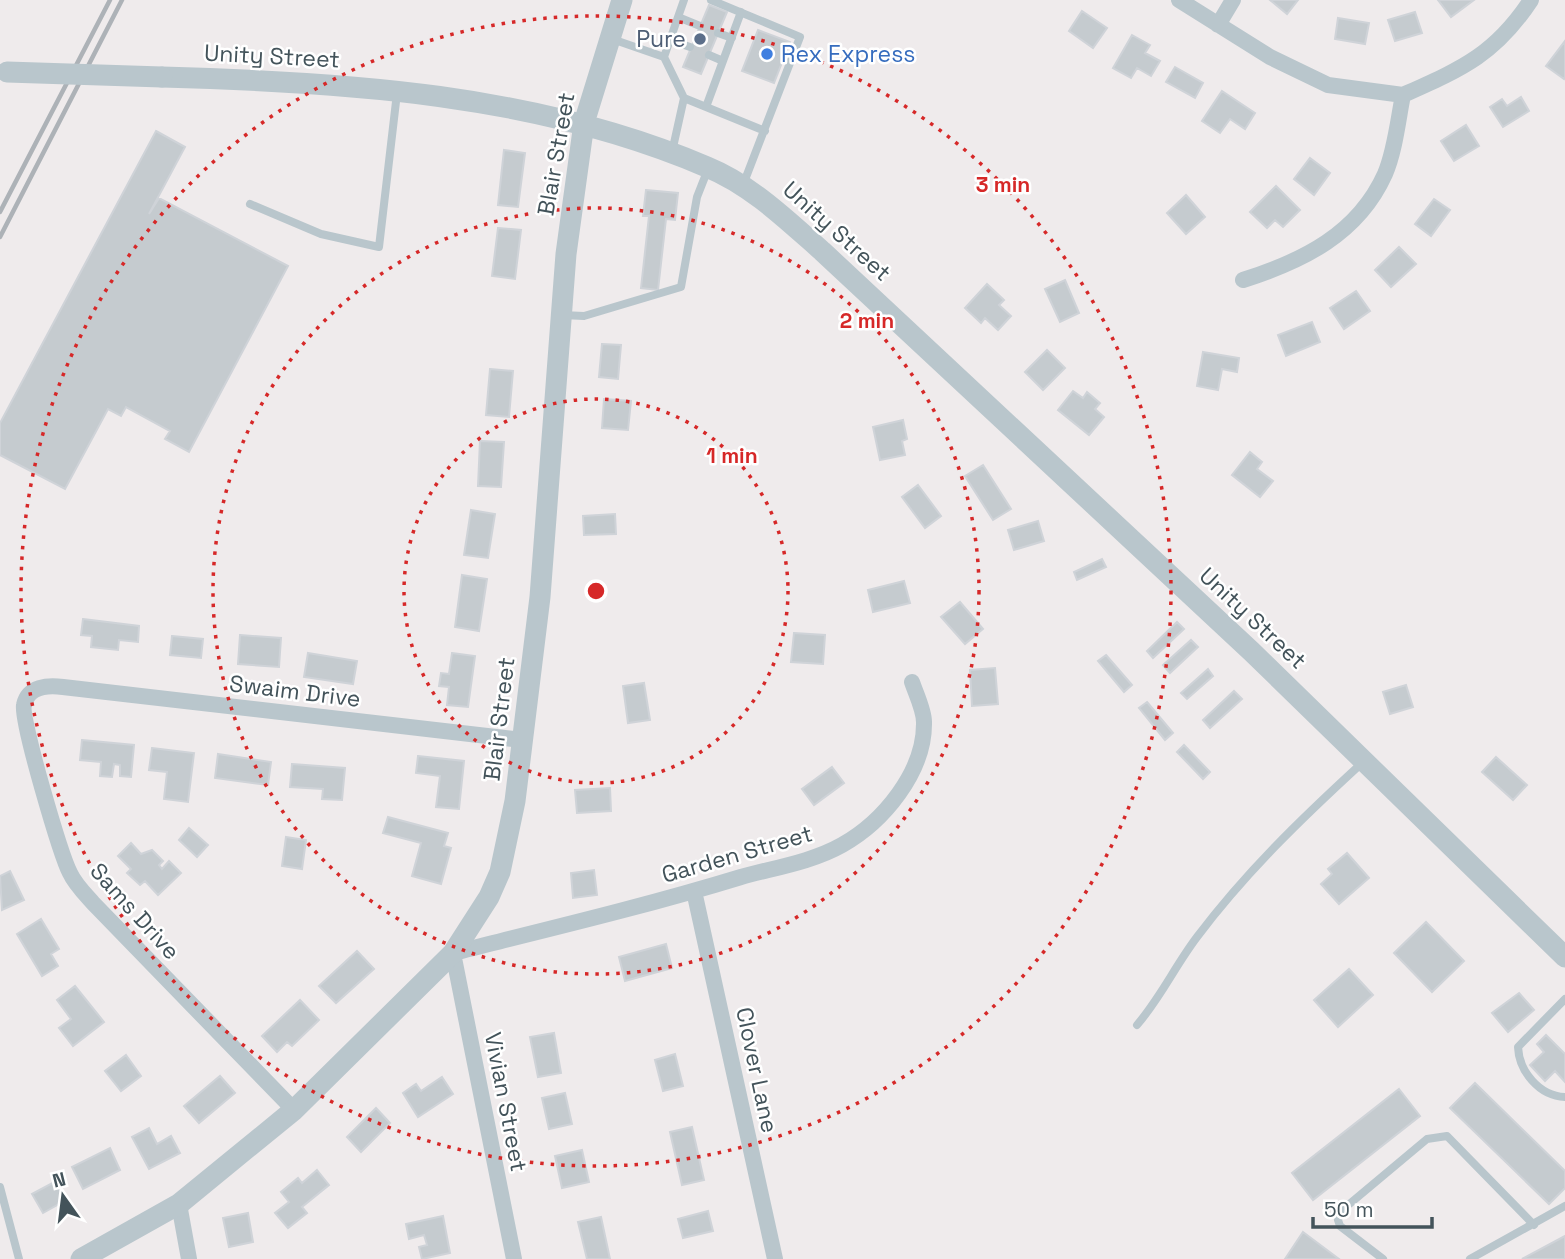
<svg xmlns="http://www.w3.org/2000/svg" width="1565" height="1259" font-family="'Space Grotesk',sans-serif">
<style>
.building{fill:#c5cbcf;stroke:#cfd3d8;stroke-width:2}
.lines{fill:none;stroke-linecap:round;stroke-linejoin:round}
.service{stroke:#b9c6cc;stroke-width:8}
.minor{stroke:#b9c6cc;stroke-width:16}
.tertiary{stroke:#b9c6cc;stroke-width:21}
.rail{stroke:#adb2b7;stroke-width:4.5}
.tertiary-bridge{stroke:#b9c6cc;stroke-width:21}
.ring{fill:none;stroke:#d62828;stroke-width:3.5;stroke-dasharray:3.5 7}
.service-dot{fill:#5c6f8a;stroke:#fff;stroke-width:2.5}
.shop-dot{fill:#3f7fe0;stroke:#fff;stroke-width:2.5}
.labels{text-anchor:middle;stroke-width:5;stroke-linejoin:round;paint-order:stroke}
.service-label{font-size:23px;fill:#4e5e75;stroke:#fff;text-anchor:end}
.shop-label{font-size:23px;fill:#366cbe;stroke:#fff;text-anchor:start}
.street-label{font-size:23px;fill:#43535a;stroke:#fff}
.centre{fill:#d62828;stroke:#fff;stroke-width:3.5}
.ring-label{font-size:21px;text-anchor:middle;font-weight:bold;fill:#d62828;stroke:#fff;stroke-width:5;stroke-linejoin:round;paint-order:stroke}
</style>
<rect width="100%" height="100%" fill="#efebec"/>
<!-- building -->
<path class="building" d="M1270 0H1298L1287 14Z
M1438 0H1474L1451 17Z
M709 5 727 12 701 74 683 67Z
M1082 11 1107 28 1093 48 1069 31Z
M1415 12 1422 33 1395 41 1388 20Z
M1338 18 1369 23 1365 44 1335 39Z
M758 30 790 42 774 83 742 71Z
M1132 35 1150 45 1145 53 1160 61 1151 76 1137 68 1131 78 1113 68Z
M1565 41V77L1564 79 1546 66Z
M1175 67 1203 83 1195 98 1166 82Z
M1222 91 1255 113 1245 129 1230 119 1220 133 1202 121Z
M1521 97 1529 111 1503 127 1490 107 1502 99 1507 106Z
M1466 125 1479 146 1454 161 1441 141Z
M156 131 185 147 149 214 159 198 288 266 189 452 165 439 170 431 126 407 121 416 108 409 65 489 0 455V423Z
M504 150 525 153 518 207 498 205Z
M1310 158 1330 173 1314 195 1294 179Z
M1276 186 1300 210 1283 227 1275 220 1267 228 1250 212Z
M646 190 678 193 675 220 666 219 658 290 641 288 649 216H643Z
M1186 195 1205 217 1186 234 1167 213Z
M1434 199 1450 210 1431 236 1415 224Z
M498 228 521 230 515 279 492 276Z
M1399 247 1416 264 1391 287 1375 270Z
M1065 280 1079 313 1060 322 1045 289Z
M987 284 1004 300 999 305 1011 316 998 330 985 318 981 323 965 308Z
M1356 291 1370 311 1344 329 1330 308Z
M1312 322 1320 342 1286 356 1278 335Z
M602 344 621 345 618 379 599 377Z
M1047 350 1065 368 1043 390 1025 372Z
M1203 352 1239 358 1237 372 1222 369 1218 390 1197 386Z
M490 369 513 371 509 417 486 415Z
M1073 391 1083 398 1087 392 1100 403 1095 409 1104 417 1089 435 1058 410Z
M604 399 631 401 628 430 602 428Z
M903 420 907 439 902 441 905 455 880 460 873 427Z
M480 441 504 442 501 487 478 486Z
M1250 452 1262 462 1257 469 1273 481 1260 497 1232 475Z
M983 465 1011 509 993 520 965 476Z
M918 485 941 516 925 528 902 497Z
M471 510 495 514 488 558 464 555Z
M615 514 616 534 584 535 583 516Z
M1038 521 1044 541 1014 550 1008 530Z
M1102 559 1106 567 1077 580 1074 572Z
M462 575 487 579 479 631 455 627Z
M904 581 910 603 873 612 868 590Z
M960 602 983 629 965 644 941 617Z
M83 619 139 626 138 642 119 640 118 650 91 647 92 636 81 635Z
M1177 622 1184 629 1153 658 1147 651Z
M794 633 825 635 823 664 791 662Z
M240 635 281 638 279 667 238 664Z
M172 636 203 639 201 658 170 655Z
M1191 640 1198 647 1170 673 1163 665Z
M308 653 357 661 353 684 304 677Z
M452 653 475 656 468 707 447 705 449 687 439 686 441 673 449 674Z
M1106 655 1132 685 1124 692 1098 661Z
M995 668 998 704 972 706 970 670Z
M1208 669 1213 676 1187 699 1181 693Z
M644 683 650 720 628 723 623 686Z
M1406 685 1413 707 1390 714 1383 692Z
M1234 691 1242 699 1210 728 1203 720Z
M1147 702 1173 733 1165 740 1139 708Z
M82 740 134 745 131 777 120 776V765L114 764 112 777 100 776 101 762 80 760Z
M1184 745 1210 772 1203 779 1177 752Z
M152 748 194 753 188 802 164 799 167 772 149 770Z
M218 754 271 762 268 785 215 778Z
M418 756 464 761 459 809 436 807 440 776 416 773Z
M1496 757 1527 785 1513 800 1482 772Z
M292 764 345 768 342 800 322 799 323 789 290 787Z
M832 767 844 783 814 805 802 789Z
M610 788 611 811 577 813 575 790Z
M388 817 448 833 444 846 451 848 441 884 412 876 421 843 383 833Z
M189 828 208 845 197 857 179 840Z
M286 837 306 840 302 869 282 866Z
M131 843 141 854 152 850 163 861 159 865 162 869 169 861 181 873 158 895 145 881 140 885 127 873 131 869 118 856Z
M1347 853 1369 878 1339 904 1321 884 1332 874 1328 869Z
M594 870 597 895 573 898 571 873Z
M10 871 24 900 2 910 0 876Z
M41 919 59 949 51 954 58 966 42 976 17 934Z
M1426 922 1464 961 1432 992 1394 953Z
M666 944 672 968 625 981 619 957Z
M357 951 374 969 336 1003 319 986Z
M1349 969 1373 995 1338 1027 1314 1000Z
M75 986 104 1022 73 1046 59 1028 71 1019 57 1000Z
M1519 993 1534 1010 1508 1032 1492 1013Z
M300 1000 319 1020 292 1046 287 1042 277 1052 262 1036Z
M554 1033 561 1073 538 1077 530 1037Z
M1546 1035 1565 1054V1082L1555 1071 1545 1081 1530 1065 1544 1052 1537 1044Z
M675 1054 683 1086 663 1091 655 1060Z
M126 1055 141 1076 121 1091 105 1071Z
M220 1076 235 1093 199 1123 184 1106Z
M442 1077 453 1094 418 1117 403 1093 416 1084 421 1091Z
M1475 1083 1565 1171V1188L1549 1204 1450 1108Z
M1399 1089 1420 1116 1313 1200 1292 1173Z
M565 1093 572 1124 549 1129 542 1098Z
M376 1108 390 1123 361 1152 347 1137Z
M692 1127 704 1180 682 1185 670 1132Z
M149 1128 157 1144 171 1136 180 1153 149 1169 132 1137Z
M110 1148 120 1170 83 1189 72 1167Z
M582 1150 589 1182 562 1188 555 1156Z
M317 1170 329 1185 302 1207 307 1213 288 1228 275 1213 289 1202 281 1192 298 1178 302 1183Z
M56 1181 66 1200 43 1213 32 1194Z
M708 1211 713 1231 683 1238 678 1219Z
M248 1213 253 1242 229 1247 223 1218Z
M443 1216 450 1253 422 1259 419 1247 427 1245 424 1235 409 1239 406 1224Z
M601 1217 610 1259H587L578 1222Z
M1303 1232 1339 1259H1285Z
M1565 1236V1259H1522Z"/>
<g class="lines">
<!-- service -->
<path class="service" d="M711 0 800 37 743 185
M678 17 700 26
M718 33 732 38
M612 39 664 57 684 98 672 152
M670 40 690 47
M709 55 723 61
M664 57 684 0
M684 98 765 131
M706 107 741 12
M250 204 321 234 379 247 397 93
M562 315 584 316 681 287 697 197 708 169
M1565 999 1518 1047C1519 1071 1539 1096 1565 1097
M1137 1025C1161 997 1175 966 1197 937 1246 872 1302 818 1362 763
M0 1187 19 1259
M1383 1259 1340 1226 1338 1220 1341 1211 1427 1139 1447 1136 1534 1225
M1470 1259 1565 1206"/>
<!-- minor -->
<path class="minor" d="M1179 0 1270 57 1328 85 1403 95
M1218 25 1233 0
M1403 95C1461 69 1495 55 1531 0
M1243 280C1303 261 1358 234 1385 174 1395 151 1398 120 1403 95
M694 891 775 1259
M294 1110 93 903C85 894 75 884 70 873 61 856 20 718 24 705 28 686 48 685 63 687L522 740
M179 1204 189 1259
M514 1259 453 953C549 929 646 906 741 877 773 868 812 862 842 845 883 822 925 772 924 722 924 710 916 694 912 682"/>
<!-- tertiary -->
<path class="tertiary" d="M162 77C345 82 537 94 707 167 751 185 787 220 822 251L1251 651 1565 957
M81 1259 179 1204 294 1110 453 953 489 897 500 872 515 801 540 597 566 254 584 123 622 0"/>
<!-- rail -->
<path class="rail" d="M0 212 110 0
M0 237 122 0"/>
<!-- tertiary-bridge -->
<path class="tertiary-bridge" d="M7 72 162 77"/>
</g>
<!-- distance rings -->
<g class="ring">
<circle cx="596" cy="591" r="192"/>
<circle cx="596" cy="591" r="383"/>
<circle cx="596" cy="591" r="575"/>
</g>
<!-- markers -->
<circle class="service-dot" cx="700" cy="39" r="7"/>
<circle class="shop-dot" cx="767" cy="54" r="7"/>
<g class="labels">
<!-- service labels -->
<g class="service-label">
<text x="686" y="47">Pure</text>
</g>
<!-- shop labels -->
<g class="shop-label">
<text x="781" y="62">Rex Express</text>
</g>
<!-- street labels -->
<g class="street-label">
<text transform="translate(272 56) rotate(3)" y="8">Unity Street</text>
<text transform="translate(556 154) rotate(-80)" y="8">Blair Street</text>
<text transform="translate(837 231) rotate(42)" y="8">Unity Street</text>
<text transform="translate(1253 618) rotate(43)" y="8">Unity Street</text>
<text transform="translate(295 691) rotate(7)" y="8">Swaim Drive</text>
<text transform="translate(499 719) rotate(-83)" y="8">Blair Street</text>
<text transform="translate(737 854) rotate(-16)" y="8">Garden Street</text>
<text transform="translate(135 911) rotate(48)" y="8">Sams Drive</text>
<text transform="translate(757 1070) rotate(78)" y="8">Clover Lane</text>
<text transform="translate(506 1102) rotate(79)" y="8">Vivian Street</text>
</g>
</g>
<circle cx="596" cy="591" r="10" class="centre"/>
<g class="ring-label">
<text x="1003" y="192">3 min</text>
<text x="867" y="328">2 min</text>
<text x="732" y="463">1 min</text>
</g>
<!-- north arrow -->
<g transform="translate(63 1196) rotate(346)" stroke="#ffffff" stroke-width="5" paint-order="stroke">
<path d="M0-5L12 26L0 18L-12 26Z" fill="#43535a"/>
<text y="-10" font-size="19" font-weight="bold" text-anchor="middle" fill="#43535a">N</text>
</g>
<!-- scale -->
<path d="M1313 1217v10h119v-10" fill="none" stroke="#43535a" stroke-width="3.5"/>
<text x="1324" y="1217" font-size="21" fill="#43535a" stroke="#ffffff" stroke-width="5" paint-order="stroke">50 m</text>
</svg>
